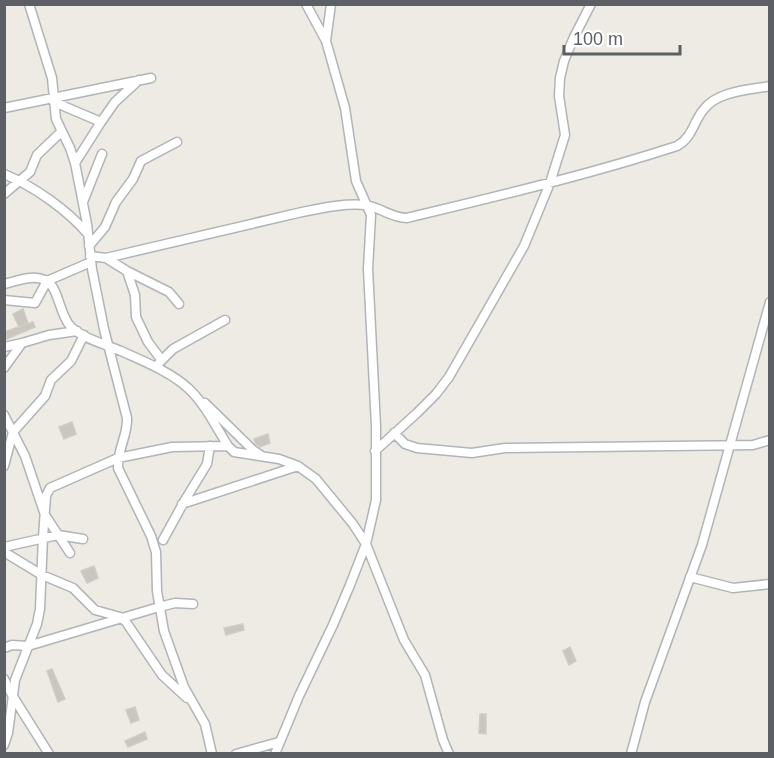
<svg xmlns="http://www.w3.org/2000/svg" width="774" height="758" font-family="Helvetica,sans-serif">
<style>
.building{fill:#c9c6c0;stroke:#d1ccc2;stroke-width:1.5}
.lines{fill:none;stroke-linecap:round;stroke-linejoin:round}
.minor-casing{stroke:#b1b4b8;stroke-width:11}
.minor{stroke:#fff;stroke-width:8}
</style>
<rect width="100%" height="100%" fill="#edebe4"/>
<!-- building -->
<path class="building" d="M23 309 28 323 19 327 13 314Z
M33 322 35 327 4 340V332Z
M72 422 76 434 64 439 59 427Z
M268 434 270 443 260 447 256 444 254 439Z
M94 566 98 578 87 583 81 571Z
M243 624 244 630 226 635 224 628Z
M570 647 576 661 569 665 563 651Z
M52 669 65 699 58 702 47 671Z
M135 707 139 720 131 723 126 710Z
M480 714H486V734L479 733Z
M145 732 147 739 128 747 125 741Z"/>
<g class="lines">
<defs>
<path id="minor" d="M29 4 52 78 56 119 70 148 75 163 87 224 92 269 104 329 127 418C128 435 117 450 118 468L151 536 156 552 157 591 164 631 184 687 205 724 212 754
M326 41 331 4
M54 102 101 122 75 163
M4 108 151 78
M101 122 115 102 139 80
M4 174C35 187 66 209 88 234
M4 194 30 172 37 155 61 132
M83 202 102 154
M89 246 105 227 116 202 133 179 141 161 177 142
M90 256 106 258 302 212C322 208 345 203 365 205 380 207 391 218 407 218 498 196 588 175 677 146 693 137 693 122 704 109 718 91 749 90 770 86
M106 258 127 271 135 295 136 317 148 342 160 358
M127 271 169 292 179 304
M4 284C17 281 33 274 45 280 59 286 59 315 71 327 84 339 105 344 121 351 143 361 171 372 189 389 205 404 216 427 228 446L234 452 279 459 298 466 316 479 353 524 366 544 404 640 425 675 443 740 449 754
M4 300 35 303 47 281 91 262
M4 347 22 343
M159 363 173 349 225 320
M4 368 22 343 49 335 77 331
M205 403 253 450 262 456
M4 415 25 456 45 515 70 553
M394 433 405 444 417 448 472 453 505 448 753 445 770 440
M375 451 417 413 436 394 449 377 524 246 550 183 565 135 559 96 560 78 564 61 574 37 591 4
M4 466 13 432 45 396 51 380 71 361 84 335
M182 504 298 466
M163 540 185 500 207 464 210 446
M4 547 58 535 83 539
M4 552 42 575 73 588 95 610 120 617 126 622 162 675 187 698
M690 577 733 588 770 584
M4 648 12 645 28 646 159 607 175 603 193 604
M4 679 12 695 49 754
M4 745 8 733 15 680 37 624 40 609 43 537 46 496 50 488 118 458 172 447 228 446
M236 754 279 742
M275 754 299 696 333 625 350 585 366 544 376 500V426L368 269 371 215 356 181 345 108 326 41 306 4
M631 754 645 702 702 545 770 302"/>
</defs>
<!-- minor casing -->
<use href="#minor" class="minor-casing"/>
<!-- minor -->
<use href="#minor" class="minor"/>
</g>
<!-- border -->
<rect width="774" height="758" fill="none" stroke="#5c5f63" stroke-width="12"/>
<!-- scale -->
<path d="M564 45v9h116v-9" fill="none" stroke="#5c5f63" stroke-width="3"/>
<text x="573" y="45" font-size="18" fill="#5c5f63" stroke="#ffffff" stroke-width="4.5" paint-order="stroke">100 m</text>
</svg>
